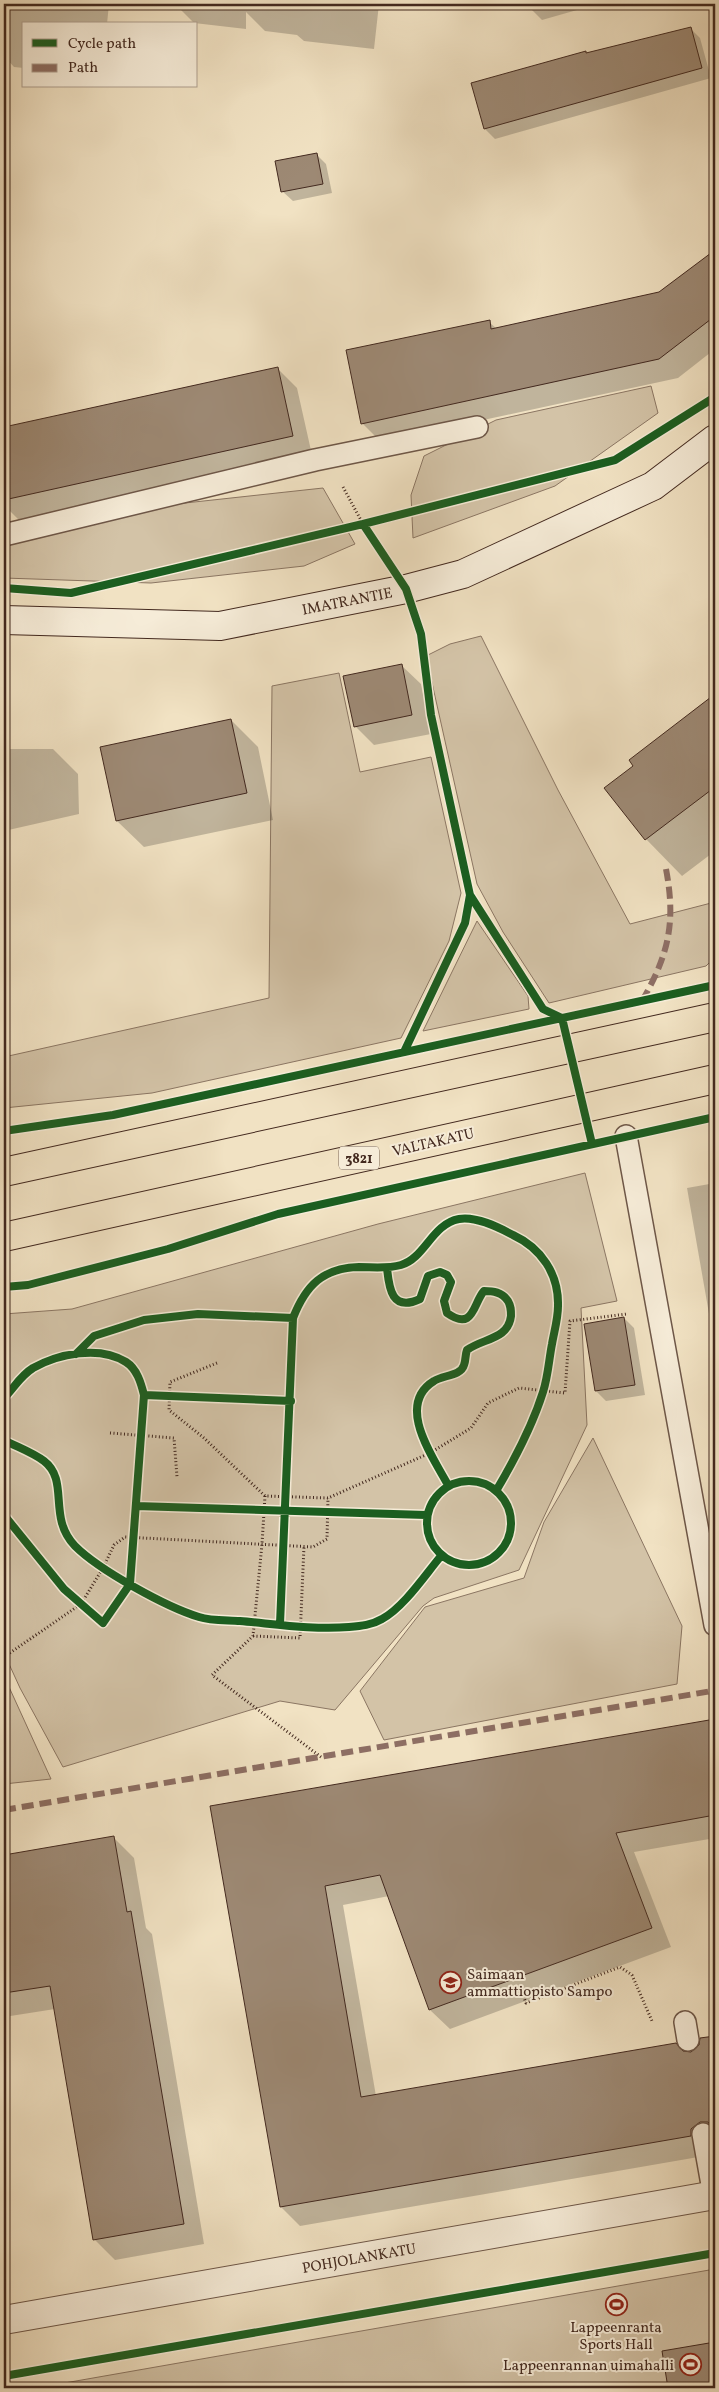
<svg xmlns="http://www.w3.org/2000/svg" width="719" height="2392" font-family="Vollkorn,serif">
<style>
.green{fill:#d3c3a7;stroke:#8b7663}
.shadow{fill:#0003}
.building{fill:#9d8974;stroke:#43291f}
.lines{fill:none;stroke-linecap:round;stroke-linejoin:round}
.lane-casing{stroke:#6e5748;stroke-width:24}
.street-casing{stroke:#6e5748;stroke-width:30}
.secondary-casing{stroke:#43291f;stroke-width:30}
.primary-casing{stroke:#43291f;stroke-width:30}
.path{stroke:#43291f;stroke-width:3;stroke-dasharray:1 2.5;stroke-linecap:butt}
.lane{stroke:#f6ecd8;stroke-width:21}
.street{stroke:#f6ecd8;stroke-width:28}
.secondary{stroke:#f6ecd8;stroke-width:28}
.primary{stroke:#f1e2c3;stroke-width:28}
.quiet{stroke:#8d6e63;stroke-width:6;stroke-dasharray:12 6;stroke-linecap:butt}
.cycleway-casing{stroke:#f6ecd8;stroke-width:11}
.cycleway{stroke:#1b5e20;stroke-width:8}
.labels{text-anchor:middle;stroke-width:4;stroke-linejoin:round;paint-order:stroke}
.shield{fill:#f6ecd8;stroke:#796456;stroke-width:1}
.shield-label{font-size:14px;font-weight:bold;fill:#43291f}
.street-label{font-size:15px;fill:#43291f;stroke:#f6ecd8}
.poi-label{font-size:15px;fill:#43291f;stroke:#f6ecd8;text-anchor:start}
</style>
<rect width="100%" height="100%" fill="#f1e2c3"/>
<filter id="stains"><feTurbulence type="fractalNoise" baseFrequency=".004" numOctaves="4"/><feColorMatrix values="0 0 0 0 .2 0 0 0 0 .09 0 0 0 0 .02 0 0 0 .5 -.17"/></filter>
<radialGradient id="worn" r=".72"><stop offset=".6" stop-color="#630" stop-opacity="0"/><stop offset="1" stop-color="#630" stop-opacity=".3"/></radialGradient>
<!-- green -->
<path class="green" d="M651 386 658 413 555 486 413 538 411 495 424 456 496 420Z
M323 488 355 544 304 566 151 583 4 578V546L28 536 176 504Z
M481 636 558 790 630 924 715 902V957L706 966 549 1003 503 932 477 884 426 656 450 644Z
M339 673 360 772 431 757 461 893 449 941 401 1038 152 1093 4 1108V1057L269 998 272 686Z
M477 921 528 996 529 1009 423 1031Z
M585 1173 617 1301 581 1308 587 1425 519 1570 434 1598 423 1606 335 1710 280 1701 63 1767 20 1688 4 1653V1314L72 1309 378 1224Z
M593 1438 682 1626 677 1684 384 1740 360 1691 425 1607 524 1578 544 1522Z
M4 1676 51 1779 4 1784Z
M715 2269V2388H36Z"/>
<!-- shadow -->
<path class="shadow" d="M4 4H109L107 24H24V68L14 67 4 56Z
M175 4H379L374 49 304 41 297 35 265 31 246 12V29L194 23Z
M526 4H598L542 20Z
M690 28 700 38 711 78 495 139 485 129 473 84Z
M316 154 326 164 332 193 293 201 282 191Z
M715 231V240L711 234Z
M715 251V349L678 378 381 442 362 423 489 322 497 329 660 294Z
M277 368 297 388 312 455 19 520 4 505V428Z
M401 665 421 684 431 734 374 745 355 726Z
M715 696V851L682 876 646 839 635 766 630 760Z
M231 720 258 747 273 820 144 847 117 821 102 748Z
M4 727 9 749H53L78 774 79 814 4 831Z
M715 1183V1348L687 1188Z
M624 1318 634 1328 645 1395 606 1401 596 1391Z
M715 1720V1838L634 1852 671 1947 450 2029 430 2010 389 1896 343 1905 376 2096 691 2053 701 2045V2039L715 2037V2144L710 2155 300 2226 281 2207 212 1807Z
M113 1837 134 1858 146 1928 152 1934 204 2244 115 2260 94 2239 55 2009 4 2017V1856Z
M715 2343V2388H669L663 2352Z"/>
<!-- building -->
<path class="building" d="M691 27 702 68 484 129 471 83 586 51V53Z
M317 153 323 184 281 192 275 161Z
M715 250V316L659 359 361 424 346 350 490 320 491 329 659 292Z
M278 367 293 436 4 500V427Z
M402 664 412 715 354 727 343 676Z
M715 694V787L645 840 604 788 633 766 629 760Z
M231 719 247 793 116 821 100 747Z
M624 1317 635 1385 595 1391 584 1324Z
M715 1719V1815L616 1833 652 1928 429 2010 380 1875 325 1886 361 2097 676 2043 683 2051 691 2052 699 2045 700 2038 715 2036V2132L708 2122H700L691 2129V2136L280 2207 210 1806Z
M114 1836 127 1912 131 1911 184 2224 93 2240 50 1986 4 1993V1855Z
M715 2342V2388H668L662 2351Z"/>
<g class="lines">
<defs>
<path id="lane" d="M4 535 315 460 477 427
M626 1136 715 1625
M685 2022 688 2040
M703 2134 714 2196"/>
<path id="street" d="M4 2320 715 2195"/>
<path id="secondary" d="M4 620 220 626 406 589 463 574 653 486 715 439"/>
<path id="primary" d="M4 1172 715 1017
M4 1237 715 1079"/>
</defs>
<!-- lane casing -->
<use href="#lane" class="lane-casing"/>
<!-- street casing -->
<use href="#street" class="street-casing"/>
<!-- secondary casing -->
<use href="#secondary" class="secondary-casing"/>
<!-- primary casing -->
<use href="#primary" class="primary-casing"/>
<!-- path -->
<path class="path" d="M343 487 363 524
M217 1363 170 1382 169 1410 204 1438 265 1496
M110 1433 174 1438 177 1477
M253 1636 300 1638 304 1546
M4 1657 81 1604 103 1568 114 1545 125 1537 313 1547 327 1539 328 1498
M321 1757 212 1675 253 1636 262 1544 265 1496 328 1498 430 1453 471 1428 488 1403 519 1388 565 1393 570 1321 627 1314
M520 1986 526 2003 620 1967 632 1975 652 2021"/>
<!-- lane -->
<use href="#lane" class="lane"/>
<!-- street -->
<use href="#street" class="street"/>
<!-- secondary -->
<use href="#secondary" class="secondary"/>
<!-- primary -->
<use href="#primary" class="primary"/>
<!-- quiet -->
<path class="quiet" d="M642 1001C669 954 676 922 666 869
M4 1810 712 1691 715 1677"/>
<defs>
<path id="cycleway" d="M363 524 406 589 421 634 431 715 470 895 465 923 404 1052
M4 588 71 593 363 524 615 460 715 397
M470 895 543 1009 562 1018 592 1144
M4 1131 113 1115 715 985
M387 1268C389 1289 392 1312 420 1299L428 1276 440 1272 447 1275 451 1282 444 1301 447 1313C474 1332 473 1303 484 1291 493 1291 502 1292 508 1301 511 1306 511 1310 511 1316 508 1340 483 1338 467 1350 465 1355 466 1360 464 1365 461 1376 443 1375 434 1381 395 1405 433 1457 448 1485
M4 1287 28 1285 168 1249 278 1214 715 1117
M76 1354 94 1336 144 1320 198 1314 293 1318
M4 1398C14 1388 20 1376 33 1368 58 1354 99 1345 126 1362 137 1369 141 1383 144 1395L291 1401
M4 1440C17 1447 32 1452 44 1461 70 1481 47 1517 75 1546 99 1570 166 1607 199 1617 211 1621 227 1620 240 1621 275 1624 314 1630 349 1627 361 1626 372 1625 382 1619 404 1607 425 1575 441 1556
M427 1523a42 42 0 1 1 84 0a42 42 0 1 1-84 0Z
M136 1506 426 1515
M4 1515 64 1589 103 1623 130 1584 144 1395
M280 1624 293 1318C306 1285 323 1268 359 1267 373 1267 387 1269 401 1265 425 1258 432 1224 459 1219 476 1216 498 1227 513 1235 541 1248 559 1274 558 1306 558 1319 554 1332 552 1344 549 1359 548 1377 543 1392 532 1427 515 1459 496 1491
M4 2376 715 2253"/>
</defs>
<!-- cycleway casing -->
<use href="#cycleway" class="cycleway-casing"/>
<!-- cycleway -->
<use href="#cycleway" class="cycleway"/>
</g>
<!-- icons -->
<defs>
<symbol id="school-ring" viewBox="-11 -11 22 22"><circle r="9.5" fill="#f6ecd8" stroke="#8f2418" stroke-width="1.5"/><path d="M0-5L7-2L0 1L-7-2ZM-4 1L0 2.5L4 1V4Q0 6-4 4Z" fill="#8f2418"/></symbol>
<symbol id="stadium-ring" viewBox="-11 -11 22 22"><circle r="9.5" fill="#f6ecd8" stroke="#8f2418" stroke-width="1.5"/><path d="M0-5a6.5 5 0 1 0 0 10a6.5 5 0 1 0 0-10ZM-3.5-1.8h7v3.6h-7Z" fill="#8f2418"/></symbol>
</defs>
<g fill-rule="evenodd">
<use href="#school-ring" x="438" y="1970" width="25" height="25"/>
<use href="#stadium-ring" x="604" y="2292" width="25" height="25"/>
<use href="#stadium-ring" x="678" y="2352" width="25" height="25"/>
</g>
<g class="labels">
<!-- shield labels -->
<rect class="shield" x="339" y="1146.5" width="40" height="23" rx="4"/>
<g class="shield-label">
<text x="359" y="1163">3821</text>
</g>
<!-- street labels -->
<g class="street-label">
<text transform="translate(347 601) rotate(-11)" y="5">IMATRANTIE</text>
<text transform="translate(433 1142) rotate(-13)" y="5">VALTAKATU</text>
<text transform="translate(359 2258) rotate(-10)" y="5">POHJOLANKATU</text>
</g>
<!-- poi labels -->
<g class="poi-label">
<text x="467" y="1979">Saimaan<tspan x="467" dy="17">ammattiopisto Sampo</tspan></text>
<text x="616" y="2332" text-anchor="middle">Lappeenranta<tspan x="616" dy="17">Sports Hall</tspan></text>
<text x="674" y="2370" text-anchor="end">Lappeenrannan uimahalli</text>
</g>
</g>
<!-- margin -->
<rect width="719" height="2392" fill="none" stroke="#f1e2c3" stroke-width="20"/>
<rect x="5" y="5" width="709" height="2382" fill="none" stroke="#43291f" stroke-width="2.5"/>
<rect x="10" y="10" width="699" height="2372" fill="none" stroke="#43291f"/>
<!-- legend -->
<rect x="22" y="22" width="175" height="65" fill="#f6ecd8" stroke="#ae9e8e"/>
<rect x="32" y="39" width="25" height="8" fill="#1b5e20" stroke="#ae9e8e"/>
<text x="68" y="48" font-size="15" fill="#43291f">Cycle path</text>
<rect x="32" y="64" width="25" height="8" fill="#8d6e63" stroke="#ae9e8e"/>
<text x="68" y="72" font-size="15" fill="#43291f">Path</text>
<rect width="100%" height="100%" filter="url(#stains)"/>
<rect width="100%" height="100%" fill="url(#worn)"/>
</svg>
